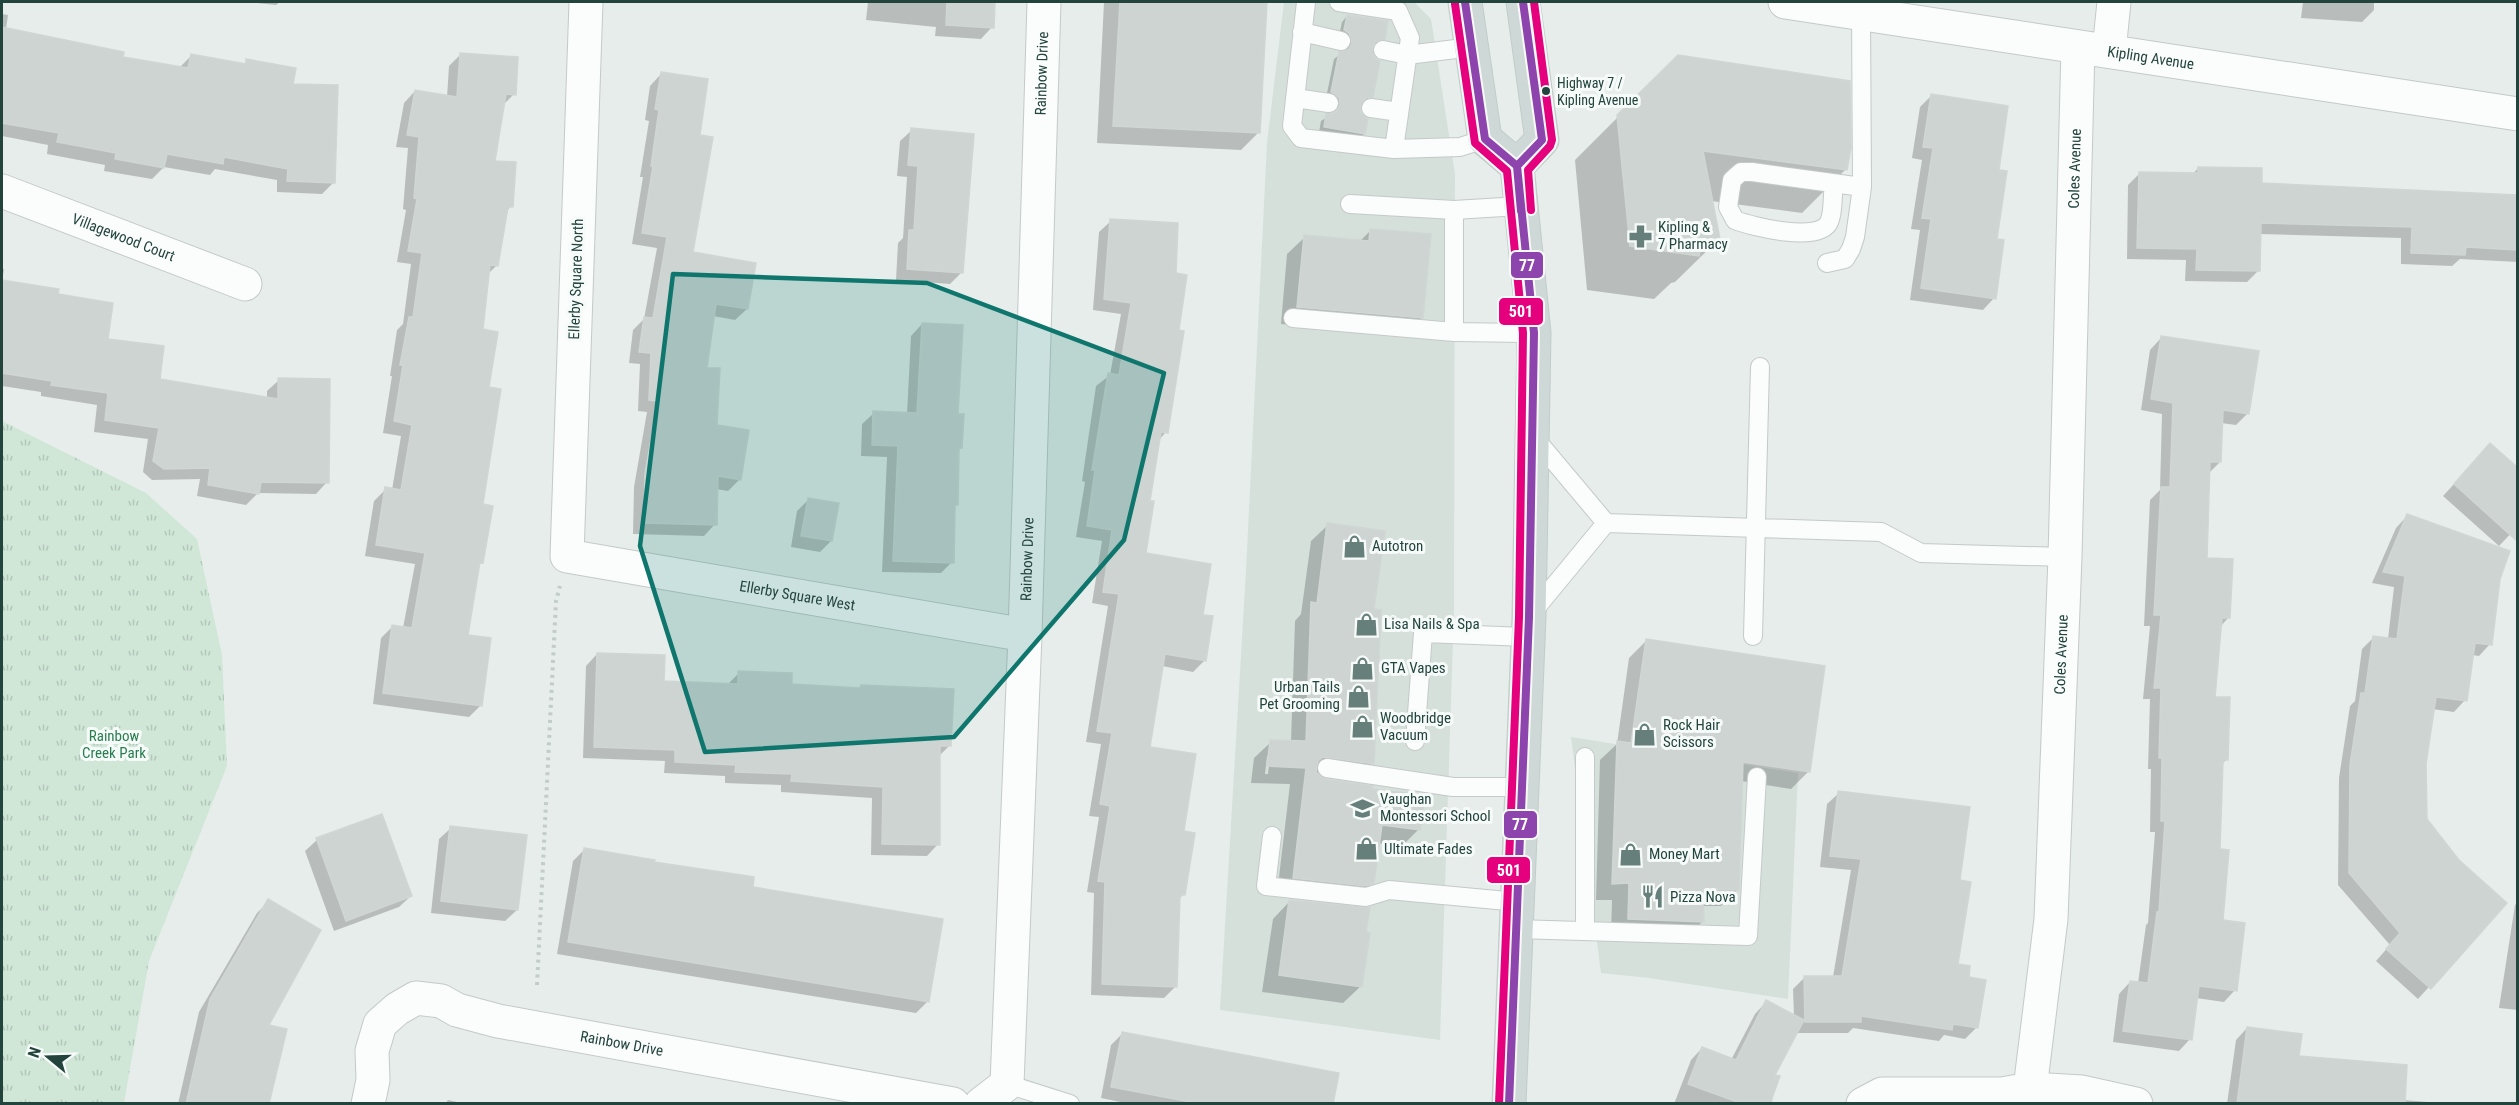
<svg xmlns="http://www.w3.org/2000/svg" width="2519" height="1105" font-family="'Roboto Condensed',sans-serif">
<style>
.built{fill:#d5e0db}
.park{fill:url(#park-tufts)}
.shadow{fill:#0003;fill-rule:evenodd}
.building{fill:#ced4d2;stroke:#d0d6d3;stroke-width:1.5}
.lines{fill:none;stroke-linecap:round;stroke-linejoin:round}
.service-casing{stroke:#c4cac8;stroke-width:20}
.minor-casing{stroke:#c4cac8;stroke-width:35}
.primary-casing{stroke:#c2ccca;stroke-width:35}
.path{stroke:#c2ccca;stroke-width:4;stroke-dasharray:3 4.5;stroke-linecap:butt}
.service{stroke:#fbfcfc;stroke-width:18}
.minor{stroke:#fbfcfc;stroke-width:33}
.primary{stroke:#ced8d6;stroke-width:33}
.bus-1-casing{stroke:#f6fbf9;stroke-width:12}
.bus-2-casing{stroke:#f6fbf9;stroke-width:12}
.bus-1{stroke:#8e44ad;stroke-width:8}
.bus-2{stroke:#e5007d;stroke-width:8}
.marked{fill:#0f766e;fill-opacity:0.2;stroke:#0f766e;stroke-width:4.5;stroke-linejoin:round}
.bus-dot{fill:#22443d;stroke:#f6fbf9;stroke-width:2}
.labels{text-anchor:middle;stroke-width:6;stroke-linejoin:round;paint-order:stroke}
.bus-label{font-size:14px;fill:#22443d;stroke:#f6fbf9;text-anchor:start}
.street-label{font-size:15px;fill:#22443d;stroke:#f6fbf9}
.poi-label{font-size:15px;fill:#22443d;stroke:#f6fbf9;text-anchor:start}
.park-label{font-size:15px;fill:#287e4f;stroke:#f6fbf9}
.line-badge{stroke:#f6fbf9;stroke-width:2}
.badge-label{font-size:16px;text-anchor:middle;font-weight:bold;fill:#fff}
</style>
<defs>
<pattern id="park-tufts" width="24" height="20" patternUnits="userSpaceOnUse" patternTransform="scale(1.5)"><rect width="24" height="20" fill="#d0e7d8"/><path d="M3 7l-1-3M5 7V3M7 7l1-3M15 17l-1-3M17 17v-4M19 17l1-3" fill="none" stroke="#b2c7ba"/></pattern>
</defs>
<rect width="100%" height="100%" fill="#e7edea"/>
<!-- built -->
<path class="built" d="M1284 2H1414L1431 19 1455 174 1454 609 1440 1040 1220 1010 1246 571 1267 143Z
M1571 737 1798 773 1788 999 1649 978 1601 973Z"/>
<!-- park -->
<path class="park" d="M2 421 146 493 197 539 222 655 227 766 149 961 124 1103H2Z"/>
<!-- shadow -->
<path class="shadow" d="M248 2H280L276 5Z
M868 2H994L992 27 981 39 935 36 936 27 866 20Z
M1104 2H1265L1258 133 1241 150 1097 143Z
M2303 2H2374V10L2362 22 2301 18Z
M2 14 8 15 6 29 122 58 179 68 191 56 243 65 247 61 291 85 333 183 322 194 277 192V180L215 169 210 175 164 167 152 179 104 171 105 165 47 154 48 145 2 136Z
M1347 16 1383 38 1371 46 1372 96 1358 105 1364 134 1358 139 1319 132 1321 121 1335 112 1334 104 1326 98 1334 59 1347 49 1344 39 1339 36 1342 22Z
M460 55 514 94 502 106 493 162 511 206 506 212 497 265 488 274 481 330 488 388 481 505 482 562 478 566 466 636 481 705 469 717 373 704 381 638 392 627 403 628 415 564 365 556 374 501 386 489 392 490 401 436 383 433 392 376H390L397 330 403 324 411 264 397 262 406 210 403 209 408 148 396 147 404 103 415 91 447 97 449 66Z
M1678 57 1846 169 1802 213 1711 201 1719 239 1675 282 1671 283 1654 299 1587 290 1575 160Z
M661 74 698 136 691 254 747 309 735 320 713 316 705 369 716 426 740 479 728 491 716 489 715 524 704 536 633 534 634 487 647 412 638 411 640 364 629 363 633 330 644 319 657 248 632 244 643 177H640L649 121 645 120 650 86Z
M1931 96 1997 171 1994 298 1983 310 1910 300 1920 230 1911 229 1922 160 1912 158 1920 107Z
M912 130 962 272 950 284 896 280 898 243 903 238 907 177 897 176 900 141Z
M2198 168 2260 185 2518 196V262L2460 259 2452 266 2401 264V238L2259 234V270L2247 282 2185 281 2186 260 2127 259 2128 185 2140 173 2193 174Z
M1111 221 1166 432 1159 440 1148 502 1144 555 1202 616 1205 660 1193 672 1162 666 1149 748 1182 832 1183 895 1178 899 1176 986 1164 998 1091 995 1094 893 1087 892 1099 817 1089 816 1101 744 1086 742 1108 606 1092 603 1102 541 1076 537 1085 482 1082 481 1096 386 1110 375 1121 314 1093 310 1099 232Z
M1371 230 1422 317 1405 335 1281 324 1287 254 1305 237 1359 242Z
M2 269H4L2 282 57 290 56 296 106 340 159 381 267 398V391L279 380 327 482 316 494 258 493 246 505 197 496 200 479 152 480 143 472 148 439 94 432 97 405 41 396V392L2 386Z
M922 324 957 415 961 448 957 451 952 562 941 573 882 572 887 457 861 456 862 424 874 413 907 414 911 336Z
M2161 338 2248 413 2236 425 2221 423 2220 462 2208 474 2206 560 2229 617 2220 627 2213 698 2226 760 2222 764 2219 851 2221 922 2235 990 2224 1002 2196 998 2190 1039 2179 1051 2113 1042 2119 994 2130 982 2138 983 2146 925 2148 923 2155 832H2150L2151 769H2148L2150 699H2143L2150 626H2144L2150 500 2160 490 2162 414 2141 410 2150 350Z
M2490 445 2518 469V526L2499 546 2443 496Z
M808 500 831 541 820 552 791 547 797 511Z
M2407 516 2499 578 2490 644 2479 656 2472 655 2465 700 2454 712 2432 709 2424 764 2426 820 2458 861 2505 903 2418 999 2376 961 2390 945 2338 885 2339 778 2350 706 2355 701 2362 649 2374 637 2388 639 2394 587 2372 583 2396 528Z
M1328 525 1373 611 1372 763 1356 780 1317 774 1318 777 1371 790 1419 829 1402 846 1378 843 1372 882 1355 899 1277 894 1290 784 1251 783 1254 758 1271 742H1291L1295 621 1301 614 1311 541ZM1267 756H1270L1268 774H1265Z
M1646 641 1809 771 1791 789 1741 781 1738 889 1721 906H1702L1703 921 1685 939 1611 936 1612 900H1596L1600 760 1617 744 1629 658Z
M597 654 662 682 727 685 739 673 790 685 858 690 861 686 950 745 939 756 938 844 927 856 871 855 872 798 781 792V785L725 783V776L664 773 665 761 583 758 586 666Z
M1839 793 1958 881 1956 965 1967 979 1977 1027 1965 1039 1944 1035 1939 1041 1853 1028 1848 1033H1795L1773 1075 1772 1104H1674L1691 1060 1702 1048 1731 1060 1755 1014 1766 1002 1794 1016 1793 989 1805 977H1833L1851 870 1820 867 1827 804Z
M451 828 517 910 505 921 431 913 439 839Z
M317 840 411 896 399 907 334 931 305 851Z
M585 849 653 863 751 888 927 1002 916 1013 557 954 573 861Z
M269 901 267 1104H178L199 1012 257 913Z
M1290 901 1361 986 1343 1003 1262 992 1273 919Z
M2518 902V1010L2499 1008 2515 905Z
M2247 1028 2298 1057 2404 1100 2451 1104H2227L2236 1040Z
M1122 1034 1332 1104H1130L1101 1098 1111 1045Z
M448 1100 466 1104H445Z"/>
<!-- building -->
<path class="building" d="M947 2H995L994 28 946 25Z
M1120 2H1267L1260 133 1113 126Z
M1347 15 1388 21 1385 39 1375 42 1372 48 1375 58 1380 61 1373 97 1366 98 1360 106 1361 113 1368 119 1365 134 1324 127 1326 114 1334 113 1340 105 1339 98 1331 92 1339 52 1349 49 1352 43 1349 33 1344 30Z
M2 27 124 52 123 57 188 68 191 54 246 64V59L296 68 293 84 338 85 335 183 287 181 288 169 224 157 223 164 167 154 164 168 115 159 116 153 57 142 59 133 2 123Z
M460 53 518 57 516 95 506 94 495 161 516 162 513 207H508L498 266 490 265 483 329 498 332 489 387 501 389 483 504 493 506 483 563 480 562 468 635 491 638 482 706 383 693 392 625 412 628 425 553 376 545 385 487 401 490 412 425 394 421 403 365H400L409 317H413L422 253 408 251 417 199 414 198 419 137 407 135 415 90 457 97Z
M1678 55 1850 81 1851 148 1847 170 1703 151 1720 239 1702 241 1699 256 1630 246 1617 115Z
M661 72 708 79 700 135 713 137 693 252 756 263 748 309 716 304 707 368H720L717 425 749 430 741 480 718 476 717 525 644 523 645 474 658 401 649 400 651 353 639 352 644 317 653 318 667 237 642 233 653 166H651L659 110 655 109Z
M1931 94 2008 106 1999 170 2007 171 1997 239 2004 240 1996 299 1921 288 1931 219 1922 218 1933 148 1923 147Z
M911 128 974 134 963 273 907 269 909 230H914L918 166 908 165Z
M2198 167 2262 168V183L2517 195V250L2466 247 2465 255 2411 253 2412 227 2261 223 2260 271 2196 270 2197 249 2137 248 2139 172 2198 173Z
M1110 219 1178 223 1176 273 1187 275 1179 330 1184 331 1168 433 1161 432 1150 501H1154L1146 553 1211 564 1203 615 1213 616 1206 661 1165 654 1150 747 1196 754 1184 831 1195 833 1185 895H1180L1177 987 1102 984 1105 882 1098 881 1110 806 1100 804 1112 733 1097 731 1119 594 1103 592 1112 530 1087 526 1095 470H1092L1108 373 1119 375 1131 303 1104 299Z
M1370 229 1431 234 1423 318 1297 307 1304 235 1369 241Z
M2 280 59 289 58 294 113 303 108 339 164 346 160 379 278 399V378L330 379 329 483 261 482 259 494 208 485 210 468 164 469 153 461 159 428 105 420 108 393 51 385 52 381 2 373Z
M922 323 963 325 958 414H964L962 448H959L958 505H955L954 563 893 561 898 446 872 445 873 411 917 413Z
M2161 336 2259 351 2249 414 2223 410 2221 462H2210L2207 558 2233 559 2230 618H2222L2215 697H2230L2228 760H2223L2220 849 2229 850 2223 920 2245 923 2237 991 2199 986 2192 1040 2123 1031 2130 981 2148 983 2157 912H2159L2165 821H2161L2162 758H2159L2161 688H2154L2161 615H2154L2161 487H2170L2173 403 2151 399Z
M2490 443 2517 467V541L2454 484Z
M808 498 839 503 832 541 801 536Z
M2407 514 2510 551 2500 579 2492 645 2475 643 2467 701 2436 697 2426 764 2427 819 2459 860 2507 903 2431 989 2386 949 2400 933 2349 873 2350 765 2361 693H2365L2373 636 2397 639 2405 576 2383 572Z
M1327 523 1385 531 1374 609 1381 610 1374 764 1323 757 1318 761 1316 772 1325 779 1373 786 1372 789 1425 795 1420 830 1382 825 1374 883 1365 886 1293 878 1306 768 1267 766 1270 740 1306 741 1311 602 1317 603Z
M1646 639 1825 666 1810 772 1743 762 1739 890H1703L1704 922 1628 919 1629 883 1612 884 1617 741 1631 743Z
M597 653 665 655 664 681 738 684V671L792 673V684L860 688 861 685 954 689 951 746H940V845L882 844 883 787 791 781 792 774 735 772 736 765 675 762V750L594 747Z
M1838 791 1970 807 1960 880 1971 882 1958 964 1970 966 1969 977 1986 980 1978 1028 1953 1024 1952 1030 1861 1016V1022H1805L1804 976H1842L1861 859 1830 856Z
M382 814 412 896 346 921 316 838Z
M450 826 527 835 518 910 441 901Z
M584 848 655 860 654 862 754 877 753 887 943 919 929 1002 568 942Z
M268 899 321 930 269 1025 287 1029 269 1104H186L210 999Z
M1289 900 1370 908 1366 932 1370 933 1362 987 1279 975Z
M1766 1000 1804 1020 1775 1075 1780 1076 1770 1104H1743L1688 1084 1702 1047 1736 1060Z
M2247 1027 2302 1034 2299 1056 2407 1065 2405 1104H2237Z
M1122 1032 1339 1073 1333 1104H1201L1111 1087Z"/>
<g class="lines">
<defs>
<path id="service" d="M1306 2 1292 126 1301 138 1394 149 1410 38 1398 11 1339 2
M1302 32 1341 41
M1383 50 1407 55 1472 47
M1295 98 1329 103
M1371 108 1399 112
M1394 149 1460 147 1485 139
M1834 184C1832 194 1834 212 1829 222 1820 243 1753 227 1735 220L1728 207 1732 180 1741 172H1752L1862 187 1861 13
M1454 210 1520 206
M1827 263 1845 259 1851 249 1855 237 1862 187
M1293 318 1454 332V210L1350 204
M1454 332 1534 333
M1533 436 1606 523 1881 532 1921 553 2065 557
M1531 614 1606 523
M1753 636 1760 367
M1415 741 1423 633 1528 637
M1327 768 1453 787H1522
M1272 836 1266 886 1366 897 1389 890 1518 902
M1516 929 1748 936 1757 777
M1585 930V757
M1007 1084 1070 1104"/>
<g id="minor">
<path id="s1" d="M586 2 567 556 1025 635"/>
<path id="s2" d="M1785 2 2518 114"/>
<path d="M2109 51 2114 2"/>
<path id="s3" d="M2 191 245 284"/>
<path id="s4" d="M2030 1089 2051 919 2065 557 2078 47"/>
<path id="s5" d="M368 1104 373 1080 372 1051 380 1024 397 1009 416 998 441 1001 457 1010 498 1021 953 1104"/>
<path id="s6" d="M981 1104 1007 1084 1025 635 1044 2"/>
<path d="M1863 1104 1882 1094H2002L2030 1089 2082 1092 2136 1104"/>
</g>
<path id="primary" d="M1465 2 1485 139 1517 166 1534 333 1529 617 1509 1104
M1517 166 1542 140 1523 2"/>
</defs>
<!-- service casing -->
<use href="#service" class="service-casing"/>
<!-- minor casing -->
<use href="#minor" class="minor-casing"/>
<!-- primary casing -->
<use href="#primary" class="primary-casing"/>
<!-- path -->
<path class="path" d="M537 985 556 601 560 586"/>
<!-- service -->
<use href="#service" class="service"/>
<!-- minor -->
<use href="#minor" class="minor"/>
<!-- primary -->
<use href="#primary" class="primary"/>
<defs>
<path id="bus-1" d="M1465 2 1485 139 1517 166 1534 333 1529 617 1509 1104
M1521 211 1517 166 1542 140 1523 2"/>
<path id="bus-2" d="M1455 4 1475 143 1507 171 1523 333 1519 617 1499 1104
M1531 210 1528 170 1550 146 1552 140 1534 2"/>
</defs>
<!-- bus-1 casing -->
<use href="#bus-1" class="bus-1-casing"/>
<!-- bus-2 casing -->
<use href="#bus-2" class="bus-2-casing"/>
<!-- bus-1 -->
<use href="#bus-1" class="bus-1"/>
<!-- bus-2 -->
<use href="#bus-2" class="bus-2"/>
</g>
<!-- marked area -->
<path class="marked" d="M673 274 927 283 1164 373 1124 540 954 737 705 752 640 546Z"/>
<!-- icons -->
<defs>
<symbol id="pharmacy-bare" viewBox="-9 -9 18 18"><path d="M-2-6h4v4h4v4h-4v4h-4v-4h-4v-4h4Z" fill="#677f7a" stroke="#f6fbf9" stroke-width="2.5" paint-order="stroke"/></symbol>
<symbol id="shop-bare" viewBox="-9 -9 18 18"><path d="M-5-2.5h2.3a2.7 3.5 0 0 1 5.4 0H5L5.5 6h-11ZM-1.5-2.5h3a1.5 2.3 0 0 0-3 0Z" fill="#677f7a" stroke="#f6fbf9" stroke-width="2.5" paint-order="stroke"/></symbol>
<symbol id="school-bare" viewBox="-9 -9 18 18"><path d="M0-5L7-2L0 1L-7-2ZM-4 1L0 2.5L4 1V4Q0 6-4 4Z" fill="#677f7a" stroke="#f6fbf9" stroke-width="2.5" paint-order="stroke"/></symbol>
<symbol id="restaurant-bare" viewBox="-9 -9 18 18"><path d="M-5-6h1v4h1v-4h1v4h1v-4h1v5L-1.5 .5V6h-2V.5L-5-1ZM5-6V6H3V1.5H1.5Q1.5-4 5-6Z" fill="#677f7a" stroke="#f6fbf9" stroke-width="2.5" paint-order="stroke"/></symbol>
</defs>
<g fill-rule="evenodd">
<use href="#pharmacy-bare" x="1624" y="220" width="33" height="33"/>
<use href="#shop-bare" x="1338" y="530" width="33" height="33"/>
<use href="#shop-bare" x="1350" y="608" width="33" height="33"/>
<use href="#shop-bare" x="1346" y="652" width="33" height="33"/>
<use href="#shop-bare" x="1342" y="680" width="33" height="33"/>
<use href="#shop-bare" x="1346" y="710" width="33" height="33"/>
<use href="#shop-bare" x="1628" y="718" width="33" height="33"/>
<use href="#school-bare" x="1346" y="792" width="33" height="33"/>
<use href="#shop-bare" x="1350" y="832" width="33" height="33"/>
<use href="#shop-bare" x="1614" y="838" width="33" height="33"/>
<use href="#restaurant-bare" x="1636" y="880" width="33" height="33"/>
</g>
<!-- markers -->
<circle class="bus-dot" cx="1546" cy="91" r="5"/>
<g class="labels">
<!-- bus labels -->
<g class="bus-label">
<text x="1557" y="88">Highway 7 /<tspan x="1557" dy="17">Kipling Avenue</tspan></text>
</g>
<!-- street labels -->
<g class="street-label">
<text dy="5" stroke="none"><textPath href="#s2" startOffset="370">Kipling Avenue</textPath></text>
<text dy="5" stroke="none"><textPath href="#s6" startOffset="1044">Rainbow Drive</textPath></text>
<text dy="5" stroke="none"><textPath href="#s4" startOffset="922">Coles Avenue</textPath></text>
<text dy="5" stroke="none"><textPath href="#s3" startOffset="130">Villagewood Court</textPath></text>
<text transform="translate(576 279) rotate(-88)" y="5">Ellerby Square North</text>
<text dy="5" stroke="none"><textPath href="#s6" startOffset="558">Rainbow Drive</textPath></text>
<text dy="5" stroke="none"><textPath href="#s1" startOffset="788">Ellerby Square West</textPath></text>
<text dy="5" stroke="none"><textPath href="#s4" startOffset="436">Coles Avenue</textPath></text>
<text dy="5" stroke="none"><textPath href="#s5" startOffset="338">Rainbow Drive</textPath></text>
</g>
<!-- poi labels -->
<g class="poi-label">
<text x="1658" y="232">Kipling &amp;<tspan x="1658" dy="17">7 Pharmacy</tspan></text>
<text x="1372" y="551">Autotron</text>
<text x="1384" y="629">Lisa Nails &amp; Spa</text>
<text x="1381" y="673">GTA Vapes</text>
<text x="1340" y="692" text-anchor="end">Urban Tails<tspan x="1340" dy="17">Pet Grooming</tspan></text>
<text x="1380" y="723">Woodbridge<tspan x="1380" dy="17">Vacuum</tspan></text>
<text x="1663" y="730">Rock Hair<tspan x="1663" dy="17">Scissors</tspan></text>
<text x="1380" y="804">Vaughan<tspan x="1380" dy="17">Montessori School</tspan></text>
<text x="1384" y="854">Ultimate Fades</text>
<text x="1649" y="859">Money Mart</text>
<text x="1670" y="902">Pizza Nova</text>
</g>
<!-- park labels -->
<g class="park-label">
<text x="114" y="741">Rainbow<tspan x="114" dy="17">Creek Park</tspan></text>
</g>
</g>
<g class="line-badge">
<rect x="1510" y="251" width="34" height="28" rx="6" fill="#8e44ad"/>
<rect x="1498" y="297" width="46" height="29" rx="6" fill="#e5007d"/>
<rect x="1503" y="810" width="35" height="29" rx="6" fill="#8e44ad"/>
<rect x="1486" y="856" width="45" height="28" rx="6" fill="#e5007d"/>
</g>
<g class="badge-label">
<text x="1527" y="271">77</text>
<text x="1521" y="317">501</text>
<text x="1520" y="830">77</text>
<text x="1509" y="876">501</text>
</g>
<!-- border -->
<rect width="2519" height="1105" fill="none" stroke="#22443d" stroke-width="6"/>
<!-- north arrow -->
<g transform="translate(48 1057) rotate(289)" stroke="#f6fbf9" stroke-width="4.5" paint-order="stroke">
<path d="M0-4.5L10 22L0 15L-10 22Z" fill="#22443d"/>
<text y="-9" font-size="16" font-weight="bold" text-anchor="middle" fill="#22443d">N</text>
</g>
</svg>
